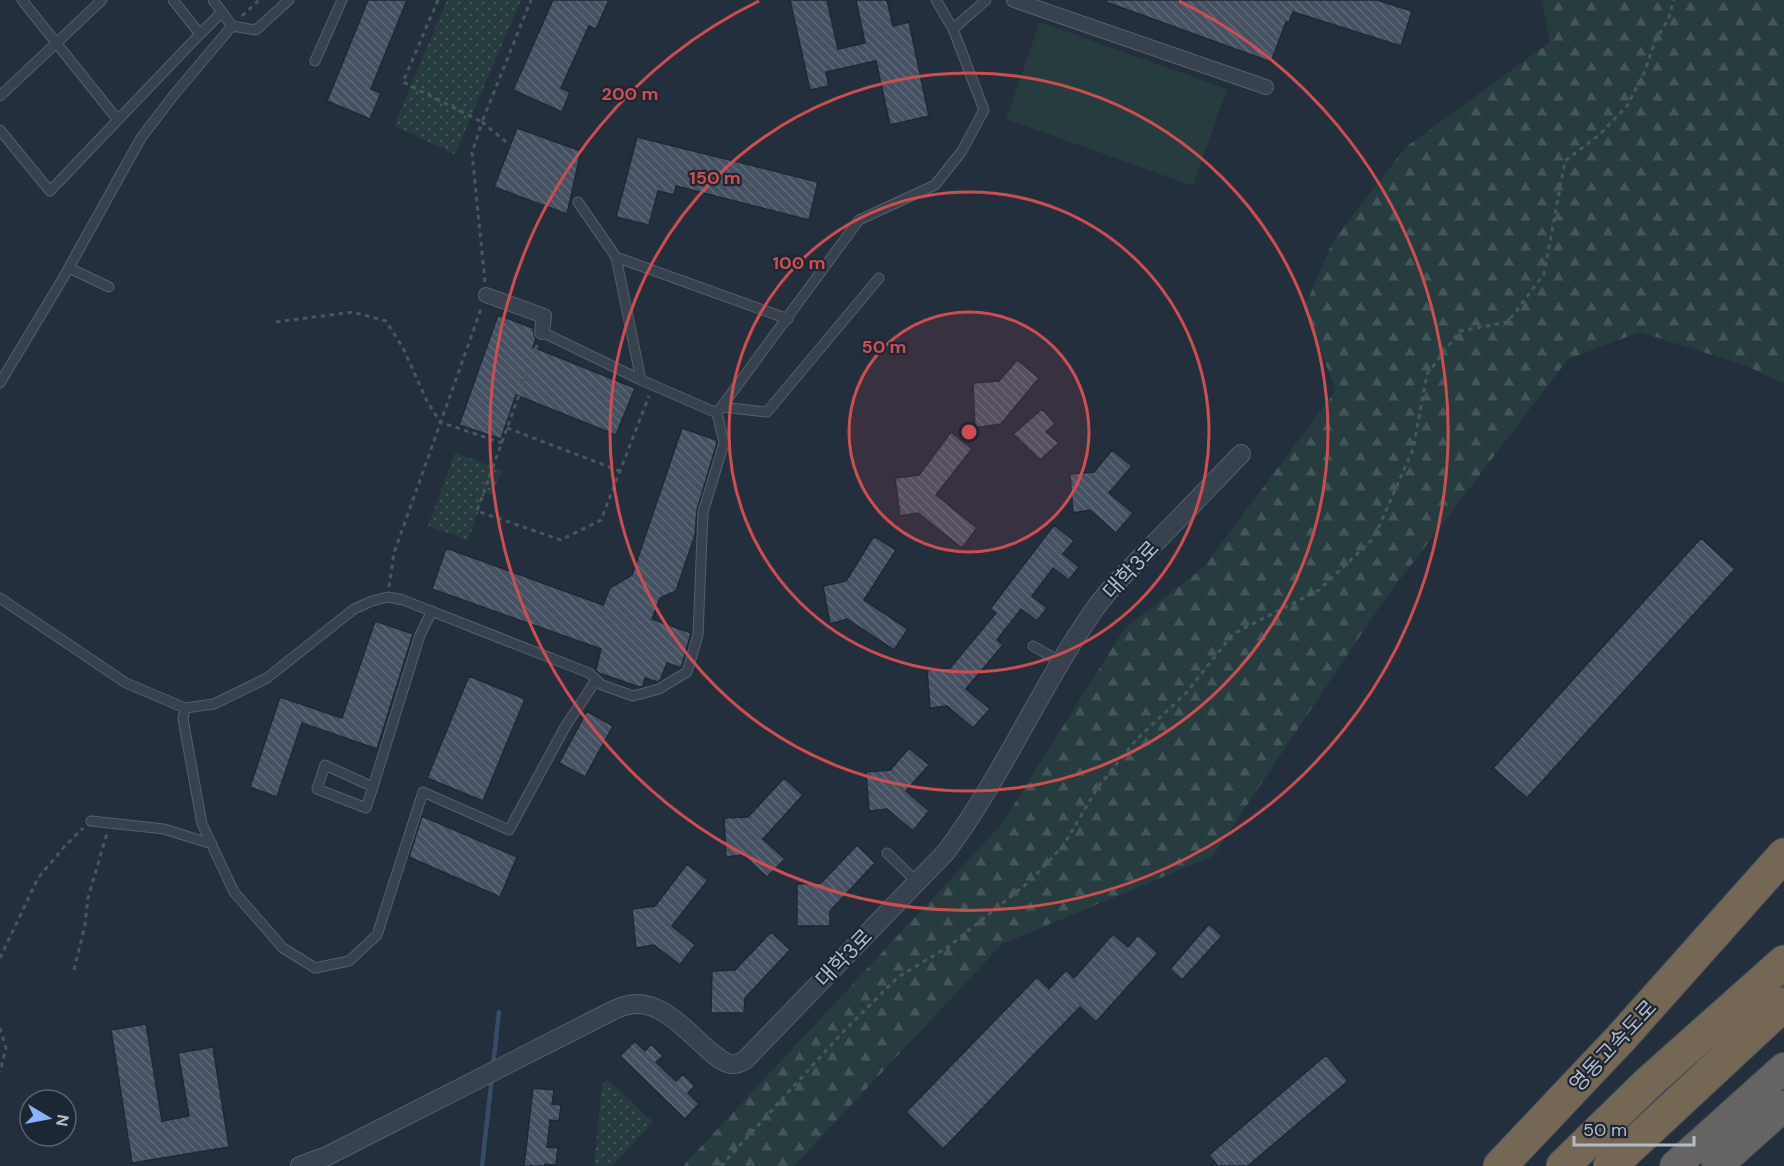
<svg xmlns="http://www.w3.org/2000/svg" width="1784" height="1166" font-family="'DM Sans','Noto Sans KR',sans-serif">
<style>
.forest{fill:url(#forest-firs)}
.park{fill:url(#park-dots)}
.pitch{fill:#263c3f}
.lines{fill:none;stroke-linecap:round;stroke-linejoin:round}
.stream{stroke:#394c67;stroke-width:4.5}
.building{fill:url(#building-back-hatch);stroke:#1f2835;stroke-width:1.5}
.service-casing{stroke:#565f6c;stroke-width:11}
.pedestrian-casing{stroke:#565f6c;stroke-width:16}
.minor-casing{stroke:#565f6c;stroke-width:20}
.trunk-casing{stroke:#434c59;stroke-width:32}
.motorway-casing{stroke:#434c59;stroke-width:35}
.path{stroke:#44595c;stroke-width:3;stroke-dasharray:4.5 4.5;stroke-linecap:butt}
.service{stroke:#38414e;stroke-width:9}
.pedestrian{stroke:#38414e;stroke-width:14}
.minor{stroke:#38414e;stroke-width:18}
.trunk{stroke:#656462;stroke-width:30}
.motorway{stroke:#746855;stroke-width:33}
.ring{fill:none;stroke:#ce4d50;stroke-width:3}
.labels{text-anchor:middle;stroke-width:4.5;stroke-linejoin:round;paint-order:stroke}
.street-label{font-size:21px;fill:#b4bcc9;stroke:#1d2633}
.centre{fill:#ce4d50;stroke:#1d2633;stroke-width:3}
.ring-label{font-size:18px;text-anchor:middle;font-weight:bold;fill:#ce4d50;stroke:#1d2633;stroke-width:4.5;stroke-linejoin:round;paint-order:stroke}
</style>
<defs>
<pattern id="forest-firs" width="22" height="20" patternUnits="userSpaceOnUse" patternTransform="scale(1.5)"><rect width="22" height="20" fill="#263c3f"/><path d="M5 1l3.5 6h-7zM16 11l3.5 6h-7z" fill="#435659"/></pattern>
<pattern id="park-dots" width="8" height="8" patternUnits="userSpaceOnUse" patternTransform="scale(1.5)"><rect width="8" height="8" fill="#263c3f"/><path d="M2 2h.1M6 6h.1" fill="none" stroke="#435659" stroke-width="1.8" stroke-linecap="round"/></pattern>
<pattern id="building-back-hatch" width="6" height="6" patternUnits="userSpaceOnUse" patternTransform="scale(1.5)"><rect width="6" height="6" fill="#455162"/><path d="M-1 5l2 2M0 0l6 6M5-1l2 2" fill="none" stroke="#5d6877"/></pattern>
</defs>
<rect width="100%" height="100%" fill="#242f3e"/>
<!-- forest -->
<path class="forest" d="M1542 0H1784V383L1744 365 1640 332 1568 359 1382 603 1213 856 1002 944 794 1166H683L1001 825 1125 628 1203 568 1336 390 1304 309 1333 241 1406 147 1550 42Z"/>
<!-- park -->
<path class="park" d="M447 0H521L455 154 394 126Z
M455 453 502 470 492 495 485 493 468 540 428 526Z
M608 1080 653 1122 612 1166H594L602 1084Z"/>
<!-- pitch -->
<path class="pitch" d="M1040 22 1227 89 1193 186 1006 119Z"/>
<g class="lines">
<!-- stream -->
<path class="stream" d="M493 1066 499 1012
M482 1166 492 1077"/>
</g>
<!-- building -->
<path class="building" d="M368 0H407L371 89 381 93 370 119 327 101Z
M553 0H609L596 29 589 26 561 88 570 92 562 112 513 90Z
M790 0H827L838 49 865 43 856 0H887L893 26 909 22 929 116 890 125 876 61 826 72 829 86 810 90Z
M1107 0H1377L1412 11 1401 46 1293 12 1289 22H1286L1271 62 1106 2Z
M517 128 581 151 567 214 494 187Z
M637 137 818 182 809 220 676 186 674 195 658 191 649 225 616 217Z
M498 315 533 328 534 335 536 339 533 347 635 388 616 435 516 395 501 439 459 425Z
M1017 360 1039 378 1001 424 975 428 973 383 999 381Z
M1042 409 1055 424 1046 432 1059 443 1040 460 1013 434Z
M682 428 716 440 717 443 697 510 695 535 676 591 660 598 652 619 691 633 681 668 667 663 660 681 658 682 645 678 643 686 639 687 599 673 596 670 601 649 432 589 446 548 603 605 610 588 632 575Z
M951 432 972 449 936 495 977 528 962 548 918 513 900 516 895 478 919 475Z
M1112 450 1132 466 1109 493 1133 513 1116 533 1090 510 1073 513 1070 474 1094 472Z
M1054 525 1074 541 1063 554 1079 567 1069 580 1053 568 1032 596 1047 608 1037 621 1021 609 997 640 1003 645 966 689 990 709 973 728 947 706 930 708 927 670 950 668 996 613 990 609Z
M874 536 896 550 864 600 908 629 894 650 847 619 830 624 823 586 846 581Z
M1701 538 1735 569 1527 798 1493 768Z
M375 621 413 634 377 749 302 723 277 797 250 787 280 697 342 718Z
M469 676 525 699 483 801 427 778Z
M587 711 613 726 585 777 559 763Z
M909 748 929 765 906 791 929 811 913 831 887 809 869 811 866 772 890 770Z
M784 778 803 795 763 839 785 859 767 877 743 855 726 857 724 818 748 817Z
M422 816 517 857 500 897 409 857Z
M857 845 875 863 830 911V926H797V884L821 883Z
M687 864 708 880 672 926 695 945 680 965 654 945 636 948 632 909 655 906Z
M1209 924 1222 936 1182 980 1170 969Z
M771 932 790 950 745 998 744 1013H711L712 971 735 970Z
M1113 934 1128 947 1138 935 1158 953 1096 1022 1080 1007 943 1149 906 1112 1037 977 1049 989 1066 970 1074 978Z
M146 1024 162 1121 189 1116 178 1053 213 1047 229 1147 132 1163 111 1030Z
M635 1041 645 1051 651 1044 663 1056 656 1062 676 1081 683 1074 695 1086 688 1093 699 1104 685 1119 620 1056Z
M1326 1055 1348 1081 1248 1166H1218L1209 1155Z
M533 1088 554 1090 552 1104 561 1105 559 1121 550 1120 547 1147 558 1148 556 1165 545 1164V1166H524Z"/>
<g class="lines">
<defs>
<path id="service" d="M22 0 117 119
M232 26 256 30 289 0
M953 29 986 0
M200 34 222 12
M315 61 342 0
M0 96 102 0
M0 130 50 191 200 34 173 0
M578 202 616 257 641 380 717 413
M616 257 788 319
M69 268 109 287
M542 332 641 380
M0 383 62 280 141 138 173 96 232 26 213 0
M722 407 767 412 879 278
M0 598 126 683 185 708 214 704 267 678 354 609 372 601 388 597 403 600 589 673 602 685 633 696 659 689 687 672 698 635 703 512 724 443 717 413 859 220 935 185 962 151 984 110 953 29 936 0
M1033 646 1061 662
M185 708 183 719 202 824 234 892 283 948 315 968 349 961 377 935 423 792 509 830 565 727 596 680
M373 787 325 765 317 789 366 808 373 787 420 635 432 611
M91 821 164 829 212 844
M887 853 917 882"/>
<path id="pedestrian" d="M1014 0 1266 87
M486 295 544 316 542 332"/>
<path id="minor" d="M300 1166 327 1156 606 1014C615 1009 626 1004 637 1004 666 1004 690 1035 711 1052 717 1057 724 1063 731 1064 736 1065 740 1063 745 1060L946 852C1003 776 1040 687 1094 610 1109 588 1130 569 1149 549 1180 518 1210 486 1241 454"/>
<path id="trunk" d="M1675 1166 1784 1068
M1717 1166 1784 1106"/>
<path id="motorway" d="M1500 1166 1621 1038 1784 855
M1563 1166 1648 1083 1784 962
M1610 1166 1784 1004"/>
</defs>
<!-- service casing -->
<use href="#service" class="service-casing"/>
<!-- pedestrian casing -->
<use href="#pedestrian" class="pedestrian-casing"/>
<!-- minor casing -->
<use href="#minor" class="minor-casing"/>
<!-- trunk casing -->
<use href="#trunk" class="trunk-casing"/>
<!-- motorway casing -->
<use href="#motorway" class="motorway-casing"/>
<!-- path -->
<path class="path" d="M438 0 403 82 482 122 531 0
M242 16 259 0
M485 282 472 153 482 122 510 145
M276 322 353 312 386 321 403 348 427 401 440 422 502 443
M537 345 477 511 561 540 601 520 649 396
M507 428 620 471
M389 587 394 553 481 309
M0 958 38 878 65 846 83 828
M74 970 85 925 88 898 107 833
M0 1028 6 1048 0 1072
M721 1166 843 1032 898 977 948 947 1030 881 1063 846 1098 787 1136 740 1186 693 1233 634 1319 590 1374 538 1413 449 1427 374 1460 331 1508 322 1544 274 1565 161 1599 135 1627 106 1644 73 1656 39 1668 20 1674 0"/>
<!-- service -->
<use href="#service" class="service"/>
<!-- pedestrian -->
<use href="#pedestrian" class="pedestrian"/>
<!-- minor -->
<use href="#minor" class="minor"/>
<!-- trunk -->
<use href="#trunk" class="trunk"/>
<!-- motorway -->
<use href="#motorway" class="motorway"/>
</g>
<!-- distance rings -->
<circle cx="969" cy="432" r="120" fill="#ce4d50" fill-opacity=".12"/>
<g class="ring">
<circle cx="969" cy="432" r="120"/>
<circle cx="969" cy="432" r="240"/>
<circle cx="969" cy="432" r="359"/>
<path d="M1179 1A479 479 0 1 1 759 1"/>
</g>
<g class="labels">
<!-- street labels -->
<g class="street-label">
<text transform="translate(1131 570) rotate(-47)" y="7">대학3로</text>
<text transform="translate(844 958) rotate(-46)" y="7">대학3로</text>
<text transform="translate(1613 1046) rotate(-47)" y="7">영동고속도로</text>
</g>
</g>
<circle cx="969" cy="432" r="9" class="centre"/>
<g class="ring-label">
<text x="630" y="100">200 m</text>
<text x="715" y="184">150 m</text>
<text x="799" y="269">100 m</text>
<text x="884" y="353">50 m</text>
</g>
<!-- north arrow -->
<g transform="translate(48 1118) rotate(100)"><circle r="28" fill="#1d2633" stroke="#59626f" stroke-width="1.5"/>
<path d="M0-4.5L10 22L0 15L-10 22Z" fill="#8ab4f8"/>
<text y="-9" font-size="16" font-weight="bold" text-anchor="middle" fill="#b4bcc9">N</text>
</g>
<!-- scale -->
<path d="M1574 1136v9h120v-9" fill="none" stroke="#b4bcc9" stroke-width="3"/>
<text x="1583" y="1136" font-size="18" fill="#b4bcc9" stroke="#1d2633" stroke-width="4.5" paint-order="stroke">50 m</text>
</svg>
